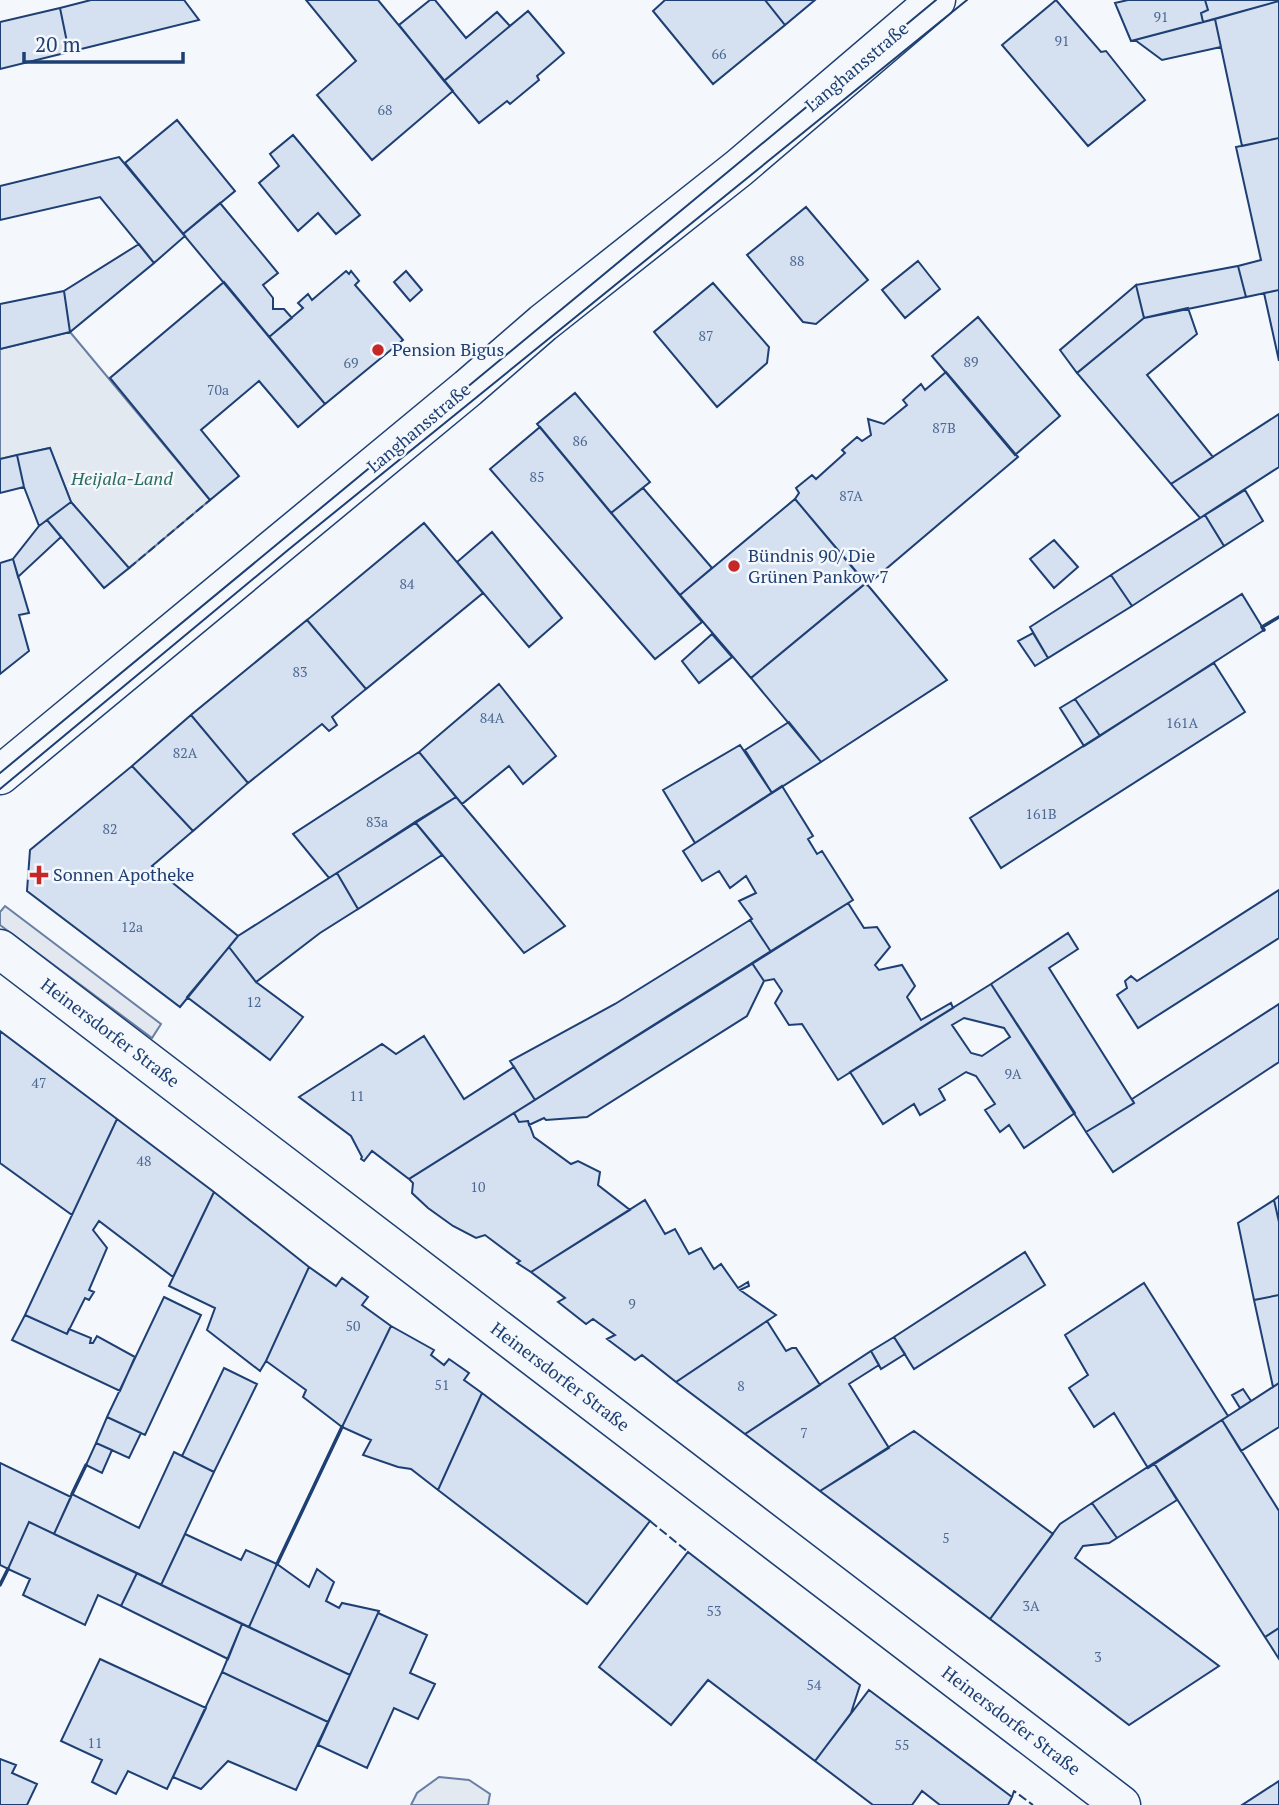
<svg xmlns="http://www.w3.org/2000/svg" width="1279" height="1805" font-family="'PT Serif',serif">
<style>
.green{fill:#e3e9f0;stroke:#687fa3;stroke-width:2}
.parking{fill:#e3e8f0;stroke:#687fa3;stroke-width:2}
.building{fill:#d5e0f0;stroke:#1d3f73;stroke-width:2;fill-rule:evenodd}
.lines{fill:none;stroke-linecap:round;stroke-linejoin:round}
.street-casing{stroke:#1d3f73;stroke-width:41}
.secondary-casing{stroke:#1d3f73;stroke-width:41}
.street{stroke:#f4f7fb;stroke-width:38}
.secondary{stroke:#f4f7fb;stroke-width:38}
.tram{stroke:#1d3f73;stroke-width:2}
.fence{stroke:#1d3f73;stroke-width:2;stroke-dasharray:9 3.5;stroke-linecap:butt}
.wall{stroke:#1d3f73;stroke-width:3.5}
.poi-dot{fill:#c62828;stroke:#f4f7fb;stroke-width:2.5}
.labels{text-anchor:middle;stroke-width:5;stroke-linejoin:round;paint-order:stroke}
.number-label{font-size:14px;fill:#4b6792}
.street-label{font-size:18px;fill:#1d3f73;stroke:#f4f7fb}
.poi-label{font-size:18px;fill:#1d3f73;stroke:#f4f7fb;text-anchor:start}
.park-label{font-size:18px;font-style:italic;fill:#2c6c60;stroke:#f4f7fb}
</style>
<rect width="100%" height="100%" fill="#f4f7fb"/>
<!-- green -->
<path class="green" d="M70 332 210 500 129 568 71 502 50 448 0 459V349Z
M439 1777 469 1780 490 1794 488 1805H411L417 1793Z"/>
<!-- parking -->
<path class="parking" d="M5 906 161 1024 152 1038 0 925V912Z"/>
<!-- building -->
<path class="building" d="M91 0H184L199 20 69 52 60 8Z
M306 0H378L453 91 372 160 317 95 356 61Z
M430 0H435L466 38 497 12 510 26 444 81 399 25Z
M665 0H765L785 25 713 84 653 11Z
M765 0H815L785 25Z
M1056 0 1101 52 1106 51 1145 100 1088 146 1002 45Z
M1128 0H1205L1208 10 1201 13 1203 22 1131 41 1115 3Z
M1205 0H1279V1L1203 22 1201 13 1208 10Z
M1279 1V138L1242 146 1215 19Z
M60 8 69 52 0 69V22Z
M528 11 564 53 537 76 539 80 510 104 507 101 479 123 444 81Z
M1215 19 1221 47 1162 60 1135 40Z
M177 120 235 191 183 234 125 163Z
M293 135 360 215 336 234 318 213 298 231 259 183 279 166 270 154Z
M1279 138V290L1246 297 1238 266 1261 260 1236 147Z
M119 157 185 236 154 263 100 197 0 220V186Z
M220 203 278 273 263 285 273 298V309H284L292 318 269 337 183 234Z
M806 207 868 280 816 324 803 322 747 255Z
M139 244 154 263 70 332 64 291Z
M918 261 940 289 905 318 882 290Z
M1238 266 1246 297 1144 318 1136 285Z
M346 271 349 274 351 271 359 281 355 285 403 340 325 404 269 337 303 308 298 303 308 294 312 300Z
M406 271 422 290 410 301 394 282Z
M224 282 325 404 298 427 259 381 201 430 239 476 210 500 110 378Z
M713 283 769 347 767 363 717 407 654 332Z
M1136 285 1144 318 1077 373 1060 350Z
M1279 290V361L1264 293Z
M64 291 70 332 0 349V304Z
M1188 308 1197 334 1147 375 1213 457 1171 484 1077 373 1144 318Z
M978 317 1060 416 1015 455 932 356Z
M946 372 1018 457 867 585 795 499 799 493 796 488 812 475 816 479 845 453 842 450 857 437 862 441 871 435 868 419 884 424 907 405 903 400 921 384 925 390Z
M575 393 650 482 611 513 537 424Z
M1279 414V467L1200 518 1171 484Z
M540 427 702 622 655 659 490 469Z
M50 448 71 502 39 526 24 487 17 455Z
M17 455 24 487 0 493V459Z
M643 488 712 568 680 595 611 513Z
M1245 490 1263 521 1224 546 1205 515Z
M795 499 866 583 751 678 680 595Z
M71 502 129 568 104 588 47 520Z
M1205 515 1224 546 1132 606 1111 575Z
M47 520 61 537 18 577 13 559 39 526Z
M424 523 483 593 366 689 307 620Z
M492 532 562 618 529 647 457 562Z
M1054 540 1078 567 1054 588 1030 559Z
M13 559 29 613 19 615 29 651 0 674V563Z
M1111 575 1132 606 1048 658 1030 627Z
M866 583 947 680 821 762 751 678Z
M1242 594 1264 630 1100 736 1075 699Z
M307 620 366 689 332 717 337 725 329 731 322 724 248 783 191 715Z
M1033 633 1048 658 1035 666 1018 641Z
M712 634 732 657 699 683 682 661Z
M1214 663 1245 712 1001 868 970 818Z
M499 684 556 756 523 784 509 766 462 804 419 752Z
M1075 699 1100 736 1084 746 1060 708Z
M191 715 248 783 193 831 132 766Z
M789 722 821 762 772 793 745 750Z
M740 745 772 793 695 843 663 790Z
M419 752 456 797 329 878 293 834Z
M132 766 193 831 152 866 238 936 180 1007 27 891 30 850Z
M782 786 813 836 808 839 817 854 822 851 853 900 771 952 750 920 752 919 739 901 756 893 746 876 730 888 719 871 702 881 683 851Z
M456 797 565 926 524 953 415 822Z
M415 822 442 855 358 909 337 873Z
M337 873 358 909 320 933 256 982 229 947 238 936Z
M1279 890V938L1138 1028 1117 995 1127 988 1125 981 1131 976 1137 981Z
M848 903 864 928 877 927 890 947 875 965 879 970 902 965 915 986 907 997 921 1020 951 1003 953 1008 838 1080 802 1024 789 1025 775 1003 782 991 774 979 764 981 752 963Z
M750 920 771 952 535 1100 510 1061 615 1004Z
M1068 933 1078 949 1049 968 1134 1103 1086 1132 991 984Z
M229 947 256 982 303 1017 270 1060 187 997Z
M752 963 764 981 747 1016 587 1117 546 1120 544 1118 529 1125 528 1121 519 1122 514 1113Z
M991 984 1075 1113 1024 1148 1009 1125 1000 1132 985 1110 995 1104 976 1076 966 1072 939 1089 945 1100 920 1115 914 1104 883 1124 850 1072ZM964 1018 1004 1028 1010 1037 982 1056 971 1053 952 1025Z
M1279 1004V1062L1113 1172 1086 1132 1134 1103 1132 1099Z
M0 1031 117 1119 72 1215 0 1163Z
M424 1036 464 1099 514 1067 535 1100 409 1179 372 1151 364 1161 361 1159 362 1157 351 1136 299 1097 382 1044 396 1054Z
M514 1113 519 1122 528 1121 534 1137 571 1164 578 1161 600 1172 598 1185 630 1210 531 1272 517 1263 520 1261 517 1259 485 1235 476 1238 453 1226 428 1208 412 1193 413 1183 409 1179Z
M117 1119 214 1192 173 1277 99 1221 93 1230 107 1248 89 1290 94 1292 89 1300 85 1298 67 1334 25 1315Z
M214 1192 309 1267 266 1361 260 1371 207 1330 215 1308 169 1286Z
M1279 1196V1222L1274 1200Z
M645 1200 665 1234 675 1229 689 1254 701 1248 714 1269 721 1264 738 1288 748 1282 749 1286 740 1290 776 1315 676 1382 642 1355 635 1360 607 1339 615 1335 593 1319 586 1324 558 1302 565 1298 531 1272Z
M1274 1200 1279 1222V1295L1254 1300 1238 1223Z
M1025 1252 1045 1285 914 1369 894 1337Z
M309 1267 336 1286 342 1278 368 1297 362 1305 391 1326 342 1427 303 1397 306 1390 266 1361Z
M1144 1283 1228 1416 1148 1468 1114 1413 1094 1427 1069 1388 1088 1375 1065 1335Z
M1279 1295V1383L1273 1387 1254 1300Z
M164 1297 201 1315 145 1435 107 1417Z
M25 1315 67 1334 69 1329 91 1338 90 1343H93L97 1336 135 1357 120 1391 12 1340Z
M767 1321 786 1351 792 1348H796L820 1385 745 1434 676 1382Z
M391 1326 434 1350 431 1355 444 1365 449 1359 469 1373 464 1380 482 1393 438 1490 411 1469 398 1467 363 1455 371 1440 342 1427Z
M894 1337 905 1354 881 1369 871 1351Z
M871 1351 879 1365 849 1384 889 1448 820 1491 745 1434Z
M224 1368 257 1384 214 1472 182 1456Z
M1279 1383V1427L1241 1451 1222 1420Z
M1243 1389 1251 1401 1240 1408 1232 1395Z
M482 1393 650 1521 587 1604 438 1490Z
M107 1417 141 1433 129 1458 96 1443Z
M1222 1420 1279 1511V1628L1265 1637 1154 1463Z
M914 1431 1053 1534 990 1619 820 1491Z
M96 1443 112 1450 102 1473 86 1465Z
M174 1452 214 1472 161 1585 54 1534 72 1494 139 1528Z
M0 1463 71 1497 54 1534 29 1522 8 1569 0 1565Z
M1154 1463 1177 1500 1117 1538 1092 1503Z
M1092 1503 1117 1538 1109 1543 1083 1546 1075 1558 1219 1666 1129 1725 990 1619 1060 1524Z
M29 1522 137 1573 121 1606 98 1595 85 1625 23 1595 30 1579 8 1569Z
M185 1534 241 1560 246 1550 277 1564 249 1627 161 1585Z
M688 1552 860 1685 851 1713 815 1761 708 1680 671 1725 599 1667Z
M277 1564 309 1587 317 1569 334 1582 326 1601 339 1608 342 1603 379 1611 350 1675 249 1627Z
M137 1573 242 1624 228 1659 121 1606Z
M378 1613 427 1635 410 1673 435 1684 418 1719 394 1708 367 1768 318 1745Z
M242 1624 350 1675 328 1722 222 1672Z
M1279 1628V1659L1265 1637Z
M100 1659 206 1708 167 1789 128 1771 116 1794 92 1782 102 1760 61 1741Z
M222 1672 328 1722 296 1790 228 1761 201 1789 173 1777Z
M869 1690 1012 1797 1008 1805H940L922 1791 912 1805H873L815 1761Z
M0 1759 16 1765 12 1773 37 1784 27 1805H0Z
M1279 1781V1805H1242Z"/>
<g class="lines">
<defs>
<path id="street" d="M0 949 1121 1805"/>
<path id="secondary" d="M0 775 468 388 543 323 739 168 936 0"/>
</defs>
<!-- street casing -->
<use href="#street" class="street-casing"/>
<!-- secondary casing -->
<use href="#secondary" class="secondary-casing"/>
<!-- street -->
<use href="#street" class="street"/>
<!-- secondary -->
<use href="#secondary" class="secondary"/>
<!-- tram -->
<path class="tram" d="M0 773 936 0
M0 789 288 550 967 0"/>
<!-- fence -->
<path class="fence" d="M129 568 210 500
M650 1521 688 1552
M1012 1797 1014 1791 1033 1805"/>
<!-- wall -->
<path class="wall" d="M1264 630 1262 627 1279 617
M72 1494 86 1465
M277 1564 342 1427
M0 1585 8 1569"/>
</g>
<!-- markers -->
<g class="poi-dot">
<circle cx="378" cy="350" r="7"/>
<circle cx="734" cy="566" r="7"/>
<path d="M35.5 864.5h7v7h7v7h-7v7h-7v-7h-7v-7h7z"/>
</g>
<g class="labels">
<!-- number labels -->
<g class="number-label">
<text x="1161" y="22">91</text>
<text x="1062" y="46">91</text>
<text x="719" y="59">66</text>
<text x="385" y="115">68</text>
<text x="797" y="266">88</text>
<text x="706" y="341">87</text>
<text x="971" y="367">89</text>
<text x="351" y="368">69</text>
<text x="218" y="395">70a</text>
<text x="944" y="433">87B</text>
<text x="580" y="446">86</text>
<text x="537" y="482">85</text>
<text x="851" y="501">87A</text>
<text x="407" y="589">84</text>
<text x="300" y="677">83</text>
<text x="492" y="723">84A</text>
<text x="1182" y="728">161A</text>
<text x="185" y="758">82A</text>
<text x="1041" y="819">161B</text>
<text x="377" y="827">83a</text>
<text x="110" y="834">82</text>
<text x="132" y="932">12a</text>
<text x="254" y="1007">12</text>
<text x="1013" y="1079">9A</text>
<text x="39" y="1088">47</text>
<text x="357" y="1101">11</text>
<text x="144" y="1166">48</text>
<text x="478" y="1192">10</text>
<text x="632" y="1309">9</text>
<text x="353" y="1331">50</text>
<text x="442" y="1390">51</text>
<text x="741" y="1391">8</text>
<text x="804" y="1438">7</text>
<text x="946" y="1543">5</text>
<text x="1031" y="1611">3A</text>
<text x="714" y="1616">53</text>
<text x="1098" y="1662">3</text>
<text x="814" y="1690">54</text>
<text x="95" y="1748">11</text>
<text x="902" y="1750">55</text>
</g>
<!-- street labels -->
<g class="street-label">
<text transform="translate(857 67) rotate(-40)" y="6">Langhansstraße</text>
<text transform="translate(419 428) rotate(-40)" y="6">Langhansstraße</text>
<text transform="translate(110 1033) rotate(37)" y="6">Heinersdorfer Straße</text>
<text transform="translate(560 1377) rotate(37)" y="6">Heinersdorfer Straße</text>
<text transform="translate(1011 1721) rotate(37)" y="6">Heinersdorfer Straße</text>
</g>
<!-- poi labels -->
<g class="poi-label">
<text x="392" y="356">Pension Bigus</text>
<text x="748" y="562">Bündnis 90/ Die<tspan x="748" dy="21">Grünen Pankow 7</tspan></text>
<text x="53" y="881">Sonnen Apotheke</text>
</g>
<!-- park labels -->
<g class="park-label">
<text x="122" y="485">Heijala-Land</text>
</g>
</g>
<!-- scale -->
<path d="M24 52v10h159v-10" fill="none" stroke="#1d3f73" stroke-width="3.5"/>
<text x="35" y="52" font-size="21" fill="#1d3f73" stroke="#f4f7fb" stroke-width="5" paint-order="stroke">20 m</text>
</svg>
